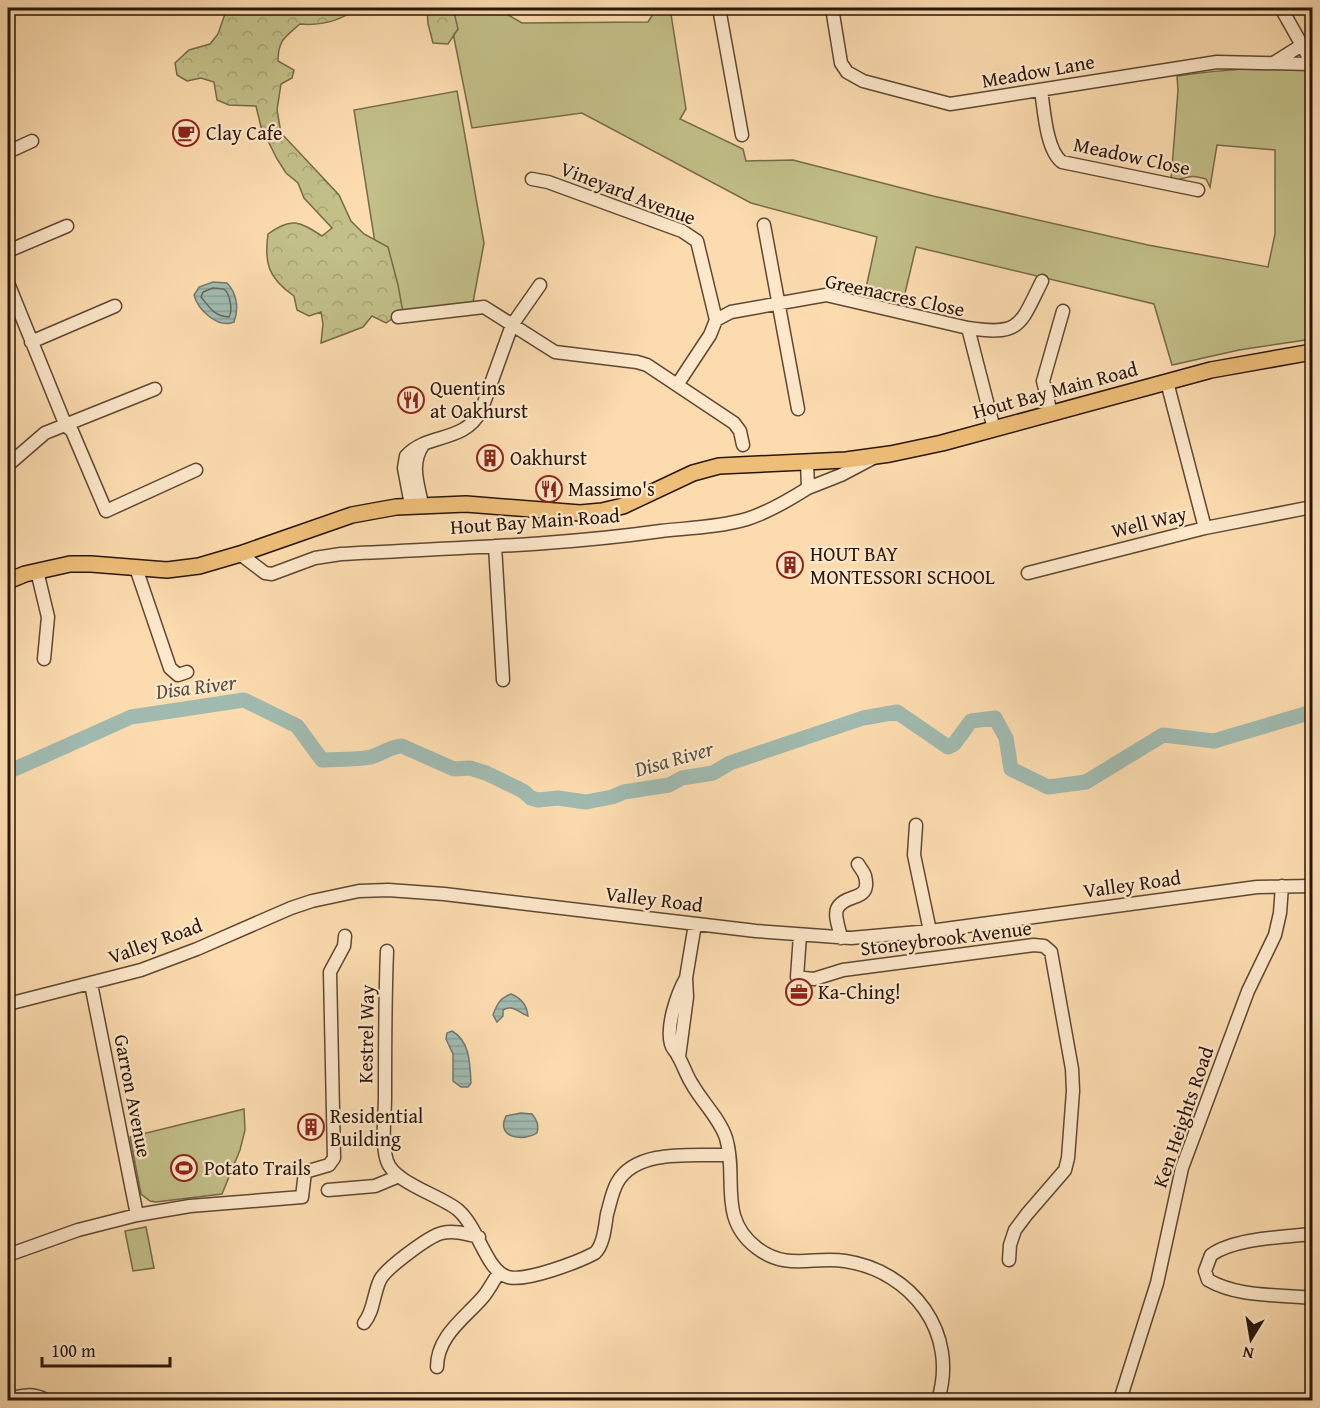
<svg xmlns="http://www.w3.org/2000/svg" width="1320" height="1408" font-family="'Gentium Book Plus',serif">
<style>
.grass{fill:#c2bf88;stroke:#766a49;stroke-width:1.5}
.forest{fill:url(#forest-crowns);stroke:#766a49;stroke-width:1.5}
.water{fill:url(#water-rules);stroke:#70786e;stroke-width:1.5}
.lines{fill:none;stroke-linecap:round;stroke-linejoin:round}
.shore{stroke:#64685d;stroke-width:1.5}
.river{stroke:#a0bab0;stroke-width:15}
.minor-casing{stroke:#5e4733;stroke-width:15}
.major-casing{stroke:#29150a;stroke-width:18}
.minor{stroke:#fde8cb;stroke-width:12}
.major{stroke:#eebe78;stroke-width:15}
.labels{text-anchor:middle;stroke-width:4.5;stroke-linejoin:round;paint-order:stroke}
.street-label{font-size:20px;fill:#29150a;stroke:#fde8cb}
.poi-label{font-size:20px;fill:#29150a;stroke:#fde8cb;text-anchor:start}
.water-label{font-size:21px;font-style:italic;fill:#534f44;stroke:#fde8cb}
</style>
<defs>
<pattern id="forest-crowns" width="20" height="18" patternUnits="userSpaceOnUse" patternTransform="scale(1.5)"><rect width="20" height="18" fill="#c2bf88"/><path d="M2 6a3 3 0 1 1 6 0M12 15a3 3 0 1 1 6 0" fill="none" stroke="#a7a374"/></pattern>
<pattern id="water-rules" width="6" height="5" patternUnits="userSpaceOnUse" patternTransform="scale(1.5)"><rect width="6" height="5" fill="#a0bab0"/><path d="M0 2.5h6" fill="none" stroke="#8a9f96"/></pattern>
</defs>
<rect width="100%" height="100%" fill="#fcdcaf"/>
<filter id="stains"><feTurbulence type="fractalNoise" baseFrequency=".00333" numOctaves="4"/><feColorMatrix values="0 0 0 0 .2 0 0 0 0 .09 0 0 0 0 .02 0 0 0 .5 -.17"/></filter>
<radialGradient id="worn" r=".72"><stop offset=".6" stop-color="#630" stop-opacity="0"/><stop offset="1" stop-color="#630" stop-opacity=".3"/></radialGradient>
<!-- grass -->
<path class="grass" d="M448 8H496L522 23 648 22 657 8H670L686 109 680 119 743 149 746 161 793 160 933 196 1148 245 1268 267 1275 234V150L1217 145 1210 187 1206 179C1187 173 1188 179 1171 181L1178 90 1177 76C1205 72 1290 62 1312 73V339L1239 350 1172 365 1154 304 916 247 901 310 863 302 877 237 751 203 582 113 472 128Z
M457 91 484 243 472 308 387 319 354 110Z
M244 1109 245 1130 240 1150 222 1194 156 1202 150 1201 141 1194 130 1137Z
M146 1227 154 1268 133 1271 125 1231Z"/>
<!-- forest -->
<path class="forest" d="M227 8H358C340 21 322 26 300 24 285 37 278 40 278 61L294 70 292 78 281 84 277 110 281 133 339 195 351 221 364 234 388 247 398 285 403 312 386 323 372 316 363 327 321 343 323 324 321 312 309 316 297 310 294 296C268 278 264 263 268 234 291 217 299 221 322 236L332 228 304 198 298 183 286 173 277 159 261 127 256 106 229 105 217 100 214 82 201 78 187 81 177 75 175 63 189 50 210 44 218 34Z
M427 8H453L458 29 448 44 433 43 428 24Z"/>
<!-- water -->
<path class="water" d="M213 282 227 283C237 293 239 309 234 322 218 329 198 310 194 295L199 287Z
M511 994C521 998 527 1005 528 1016 519 1013 513 1004 503 1010V1016L497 1022 493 1015C497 1004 500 998 511 994Z
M452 1031C470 1041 470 1064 471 1083L468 1087H461L453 1081V1054L446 1039 447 1033Z
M521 1113 532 1114C537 1120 539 1125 537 1133 524 1142 495 1138 506 1116Z"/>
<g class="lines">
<!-- shore -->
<path class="shore" d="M213 288 224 289C230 294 233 310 229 317 214 316 210 308 201 297L203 292Z"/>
<!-- river -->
<path class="river" d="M8 772 131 717 244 700 297 726 322 760C338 759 355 760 371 757 382 754 391 746 402 746L454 769 470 768 486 773 523 791 531 798 538 800 558 798 586 802 612 797 624 792 669 785 682 778 713 773 730 763 863 718 897 712 948 747 954 744 971 721 995 718 1006 738 1011 769 1048 787 1086 782 1163 735 1214 741 1312 712"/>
<defs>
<path id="minor" d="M719 8 742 135
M832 8 841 63 847 72 863 81 950 104 1217 62 1312 64
M1281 8 1312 63
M1275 62 1302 45
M1041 90C1044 109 1046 150 1062 162L1198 190
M8 152 32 141
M532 179 548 182 682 231 697 241 716 320 710 335 677 385
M764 225 798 409
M8 251 67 226
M8 283 66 426 72 431 106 511 196 470
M398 317 484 307 555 352 637 362 647 365 734 423 740 431 743 445
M716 320 731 312 826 295 968 328 994 429
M968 328C1021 336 1020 325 1042 281
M31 342 115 306
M1167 382 1205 528
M1051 413 1043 381 1063 311
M8 465 45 433 155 389
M808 488 841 475 875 457
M422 504C418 484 410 464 423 445
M411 505 404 468 406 456C428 432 463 444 481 411L512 325 540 285
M495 546 503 680
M240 554 265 573 272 574 315 558 341 554C448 548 555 546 661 531 689 528 720 527 747 519 769 512 789 500 808 488L807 462
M136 568 170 668 178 675 187 672
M37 571 48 617 44 659
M1028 573 1205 528 1312 507
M916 825 914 855 930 931
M800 935 797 977 802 980 804 978 814 979 843 970 1034 945 1044 946 1051 952 1072 1069 1073 1091 1068 1158 1065 1170 1027 1214 1015 1230 1010 1245 1009 1260
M841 938C840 930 834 917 837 909 845 892 872 903 865 876 864 872 860 868 858 864
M387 951C385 1000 385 1048 385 1097 385 1118 381 1142 387 1161 394 1183 440 1195 458 1210 479 1228 486 1271 508 1277 526 1282 578 1262 595 1253 604 1244 605 1226 607 1214 610 1204 612 1192 617 1183 636 1148 694 1156 729 1155
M686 978C677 994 666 1026 671 1044 672 1049 676 1051 678 1056 683 1064 686 1075 692 1084 702 1102 720 1119 726 1138 738 1177 717 1218 757 1248 787 1271 813 1256 845 1261 912 1271 959 1333 938 1400
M91 984 137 1215
M8 1004 141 970 197 949 291 908 312 901 359 891 388 890 444 894 756 931 851 938 930 931 1257 887 1312 886
M679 1057 687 997 686 978 695 924
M328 1190 375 1186 399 1176
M1312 1234C1284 1237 1234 1238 1211 1255L1205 1271 1208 1280C1240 1298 1277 1294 1312 1298
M8 1255 78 1230 137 1215 190 1206 302 1197 305 1172 329 1165 334 1158 330 972 344 946 345 936
M364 1323C374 1311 373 1295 380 1280 385 1269 429 1236 442 1233 454 1230 467 1234 479 1237
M437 1367C437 1336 465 1318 483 1297 489 1290 493 1281 499 1273
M8 1399C23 1395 33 1393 46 1400
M1120 1400 1157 1283 1182 1168 1248 991 1275 935 1280 913 1282 886"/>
<path id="major" d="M8 581 25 574 70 564H91L167 570 199 566 240 554 352 515 396 507 466 504 580 513 602 511 623 506 693 473 719 466 846 460 890 454 942 443 1211 370 1312 352"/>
</defs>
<!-- minor casing -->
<use href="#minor" class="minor-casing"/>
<!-- major casing -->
<use href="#major" class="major-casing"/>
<!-- minor -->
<use href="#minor" class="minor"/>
<!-- major -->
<use href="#major" class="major"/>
</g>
<!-- icons -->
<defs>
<symbol id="cafe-ring" viewBox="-11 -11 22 22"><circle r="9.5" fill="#fde8cb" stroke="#8f2418" stroke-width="1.5"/><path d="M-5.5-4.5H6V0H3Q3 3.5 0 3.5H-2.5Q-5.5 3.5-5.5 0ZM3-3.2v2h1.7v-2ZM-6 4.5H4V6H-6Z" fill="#8f2418"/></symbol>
<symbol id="restaurant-ring" viewBox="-11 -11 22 22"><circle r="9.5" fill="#fde8cb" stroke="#8f2418" stroke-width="1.5"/><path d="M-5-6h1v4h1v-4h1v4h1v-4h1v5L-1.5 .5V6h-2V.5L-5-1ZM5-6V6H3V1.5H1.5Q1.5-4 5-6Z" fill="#8f2418"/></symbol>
<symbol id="building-ring" viewBox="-11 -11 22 22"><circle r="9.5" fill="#fde8cb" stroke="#8f2418" stroke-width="1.5"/><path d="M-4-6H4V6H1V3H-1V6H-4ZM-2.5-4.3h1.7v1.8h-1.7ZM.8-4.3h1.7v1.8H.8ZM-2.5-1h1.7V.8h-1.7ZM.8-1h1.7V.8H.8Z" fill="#8f2418"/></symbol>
<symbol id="office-ring" viewBox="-11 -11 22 22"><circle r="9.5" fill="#fde8cb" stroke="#8f2418" stroke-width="1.5"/><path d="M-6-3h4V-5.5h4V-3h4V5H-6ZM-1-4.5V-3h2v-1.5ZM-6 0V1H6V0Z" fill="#8f2418"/></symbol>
<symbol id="stadium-ring" viewBox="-11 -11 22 22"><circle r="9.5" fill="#fde8cb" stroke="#8f2418" stroke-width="1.5"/><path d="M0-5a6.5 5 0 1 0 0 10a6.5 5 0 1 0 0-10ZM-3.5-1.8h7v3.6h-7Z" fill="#8f2418"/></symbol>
</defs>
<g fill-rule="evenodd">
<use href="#cafe-ring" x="171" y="118" width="30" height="30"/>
<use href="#restaurant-ring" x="396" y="385" width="30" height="30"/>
<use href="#building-ring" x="475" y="443" width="30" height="30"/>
<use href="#restaurant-ring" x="534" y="474" width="30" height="30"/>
<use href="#building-ring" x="775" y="550" width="30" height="30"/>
<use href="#office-ring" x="784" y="977" width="30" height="30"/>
<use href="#building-ring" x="296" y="1112" width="30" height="30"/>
<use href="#stadium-ring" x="169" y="1153" width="30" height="30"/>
</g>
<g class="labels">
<!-- street labels -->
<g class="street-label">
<text transform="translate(1038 71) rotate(-10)" y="7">Meadow Lane</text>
<text transform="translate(1132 156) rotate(12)" y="7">Meadow Close</text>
<text transform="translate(628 193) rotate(21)" y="7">Vineyard Avenue</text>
<text transform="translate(895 295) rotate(12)" y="7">Greenacres Close</text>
<text transform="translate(1055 390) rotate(-15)" y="7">Hout Bay Main Road</text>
<text transform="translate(535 521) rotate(-4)" y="7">Hout Bay Main Road</text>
<text transform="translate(1149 522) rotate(-14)" y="7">Well Way</text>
<text transform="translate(1132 884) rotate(-8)" y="7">Valley Road</text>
<text transform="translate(654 899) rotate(7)" y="7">Valley Road</text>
<text transform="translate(946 938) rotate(-7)" y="7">Stoneybrook Avenue</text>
<text transform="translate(155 941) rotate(-20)" y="7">Valley Road</text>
<text transform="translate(366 1034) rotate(-89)" y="7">Kestrel Way</text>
<text transform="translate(133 1096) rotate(79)" y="7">Garron Avenue</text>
<text transform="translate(1183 1117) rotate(-71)" y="7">Ken Heights Road</text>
</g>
<!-- poi labels -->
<g class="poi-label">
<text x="206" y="140">Clay Cafe</text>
<text x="430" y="395">Quentins<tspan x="430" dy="23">at Oakhurst</tspan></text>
<text x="510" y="465">Oakhurst</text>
<text x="568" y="496">Massimo's</text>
<text x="810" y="561">HOUT BAY<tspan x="810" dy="23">MONTESSORI SCHOOL</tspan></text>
<text x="818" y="999">Ka-Ching!</text>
<text x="330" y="1123">Residential<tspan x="330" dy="23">Building</tspan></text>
<text x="204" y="1175">Potato Trails</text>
</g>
<!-- water labels -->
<g class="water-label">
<text transform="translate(196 687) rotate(-7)" y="7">Disa River</text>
<text transform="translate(674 759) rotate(-16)" y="7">Disa River</text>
</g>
</g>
<!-- margin -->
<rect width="1320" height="1408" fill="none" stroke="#fcdcaf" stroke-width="30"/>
<rect x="9" y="9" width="1302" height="1390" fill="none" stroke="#29150a" stroke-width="3"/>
<rect x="15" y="15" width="1290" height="1378" fill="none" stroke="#29150a" stroke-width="1.5"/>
<!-- north arrow -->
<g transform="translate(1251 1339) rotate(191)" stroke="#fde8cb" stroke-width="4.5" paint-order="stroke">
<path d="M0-4.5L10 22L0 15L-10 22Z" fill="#29150a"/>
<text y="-9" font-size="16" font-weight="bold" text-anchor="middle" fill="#29150a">N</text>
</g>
<!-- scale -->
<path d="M42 1357v9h128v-9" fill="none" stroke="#29150a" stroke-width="3"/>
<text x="51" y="1357" font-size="18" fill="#29150a" stroke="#fde8cb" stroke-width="4.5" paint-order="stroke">100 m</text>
<rect width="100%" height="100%" filter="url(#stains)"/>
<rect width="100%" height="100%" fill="url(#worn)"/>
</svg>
